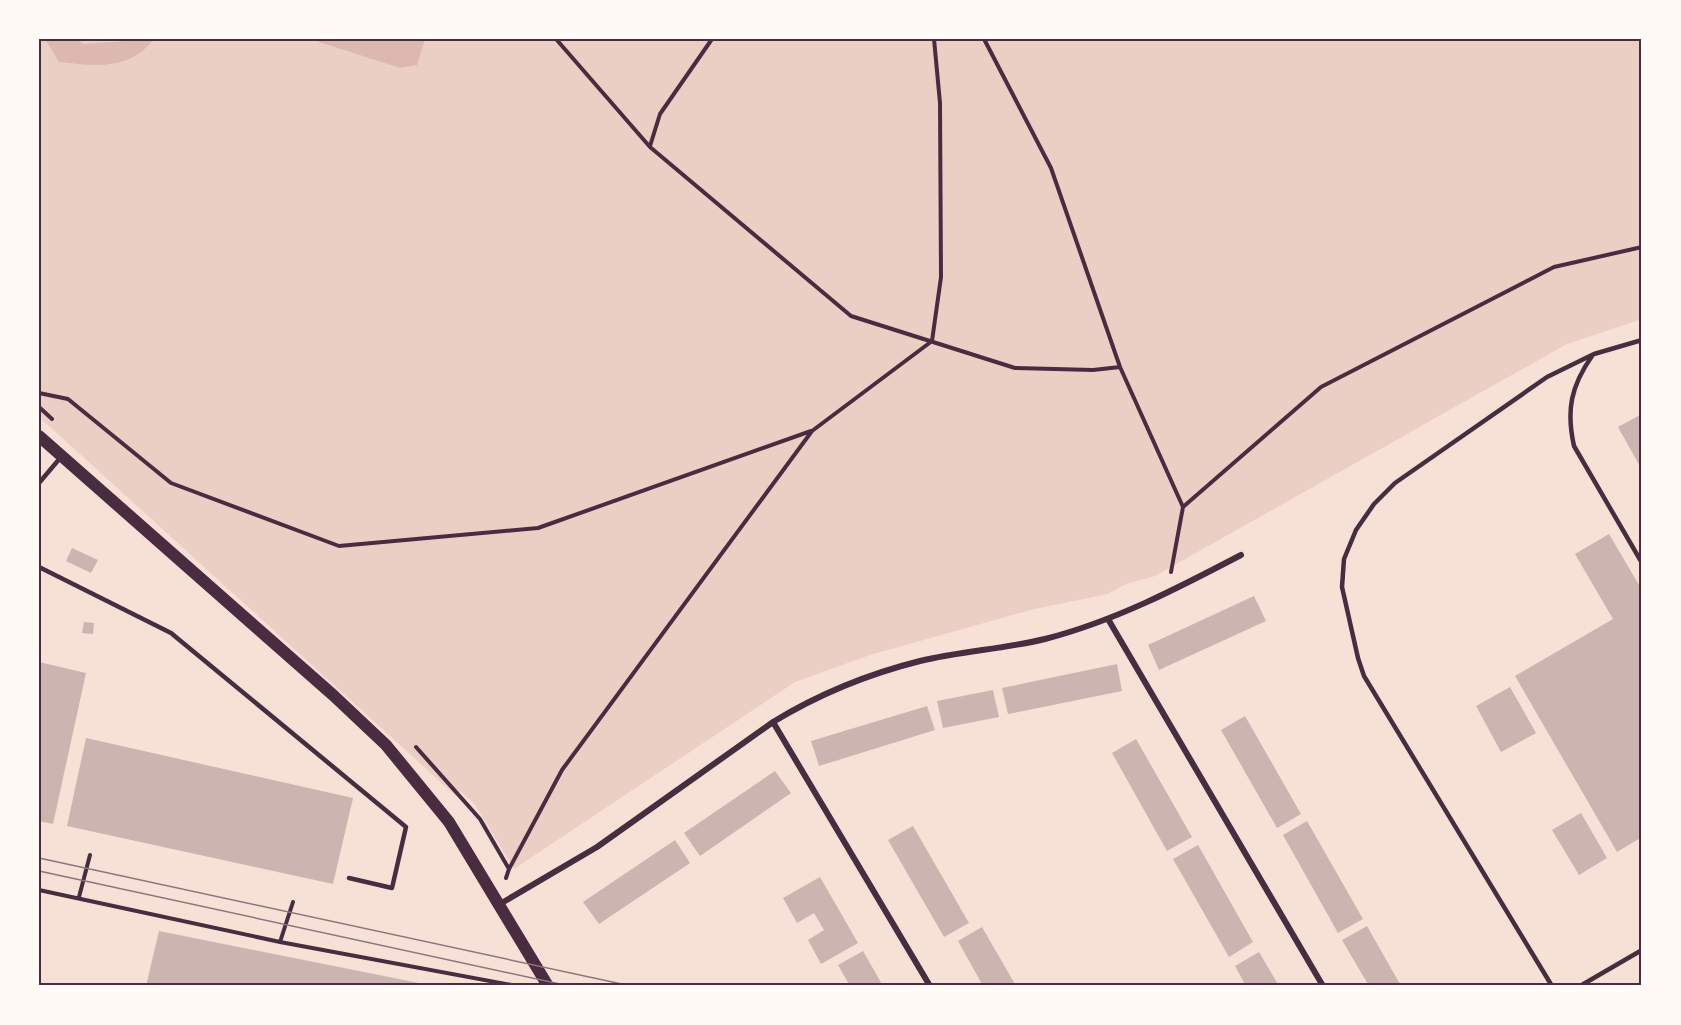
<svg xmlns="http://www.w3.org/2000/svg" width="1681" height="1025" font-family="'IBM Plex Sans',sans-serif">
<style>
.green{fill:#ebcfc5}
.water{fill:#dcb8b0}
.building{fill:#ccb4b1}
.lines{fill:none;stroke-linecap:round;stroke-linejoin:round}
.path{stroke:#4a2c40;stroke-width:4}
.service{stroke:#4a2c40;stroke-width:4.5}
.minor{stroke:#4a2c40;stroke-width:6}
.secondary{stroke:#4a2c40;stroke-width:12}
.tram{stroke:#8f747c;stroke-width:1.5}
.neatline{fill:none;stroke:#4a2c40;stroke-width:2}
</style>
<rect width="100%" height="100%" fill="#f7e1d7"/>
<!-- green -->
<path class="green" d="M39 39H1642V319L1567 344 1155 576 1126 584 1108 594 1030 610 870 655 795 682 514 869 474 803 460 791 456 796 39 417Z"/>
<!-- water -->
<path class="water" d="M45 39H77L83 44 154 39C129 71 96 66 59 62Z
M310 39H425L417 65 400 68Z"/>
<!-- building -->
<path class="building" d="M1642 414V470L1618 427Z
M1609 534 1642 590V837L1617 852 1515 676 1613 619 1575 554Z
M72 548 98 560 91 573 66 561Z
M1254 596 1266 621 1159 670 1148 645Z
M84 622 94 623 93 634 82 633Z
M39 662 86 673 53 824 39 821Z
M1117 664 1122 691 1008 714 1002 688Z
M1510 687 1536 733 1501 752 1476 706Z
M993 690 999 717 943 728 937 701Z
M927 706 935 730 819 766 811 741Z
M1245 716 1301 814 1277 828 1221 730Z
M86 738 353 798 333 884 67 826Z
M1136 739 1192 837 1167 851 1112 753Z
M775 771 791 793 700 856 684 833Z
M1581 813 1607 858 1579 875 1552 830Z
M1307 821 1363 919 1338 933 1283 835Z
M913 826 969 923 944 937 888 840Z
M675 840 690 863 599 924 583 902Z
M1198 845 1253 942 1229 957 1173 859Z
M820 877 858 943 821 964 808 940 824 930 814 913 797 923 783 898Z
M1367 926 1401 986H1369L1342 940Z
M982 927 1016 986H983L958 941Z
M159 931 429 985V986H146Z
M863 951 883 986H850L838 965Z
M1259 952 1279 986H1246L1235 966Z"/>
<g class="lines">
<!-- path -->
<path class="path" d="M556 39 650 147 851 316 1015 368 1093 370 1120 367
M984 39 1051 168 1120 367 1183 507 1171 572
M650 146 660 114 712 39
M39 393 68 399 171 483 339 546 538 528 811 431
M39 407 52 419
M1183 507 1321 387 1554 267 1642 247
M416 747 480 819 509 869 506 878
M509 869 562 770 812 431 932 341 941 277 940 103 934 39
M39 890 280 942 517 986
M79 897 90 855
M280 942 293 902"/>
<!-- service -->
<path class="service" d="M1592 356C1571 386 1566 410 1574 446L1642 563
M39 483 61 457
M39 567 171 633 406 827 392 888 349 878
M1552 986 1364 676 1358 658 1342 587 1344 559 1356 530 1374 504 1395 483 1547 377 1594 354 1642 340
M1580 986 1642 950"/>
<!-- minor -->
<path class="minor" d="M1108 619 1323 986
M773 722 930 986
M500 904 597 847 773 722C819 694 868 674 920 661 961 651 1004 649 1045 639 1115 621 1178 588 1241 555"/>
<!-- secondary -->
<path class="secondary" d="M39 436 333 695 386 745 449 822 548 986"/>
<!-- tram -->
<path class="tram" d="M39 858 631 986
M39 871 569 986"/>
</g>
<!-- border -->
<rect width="1681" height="1025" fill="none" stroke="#fffaf5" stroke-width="81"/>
<rect x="40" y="40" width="1600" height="944" class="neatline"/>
</svg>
